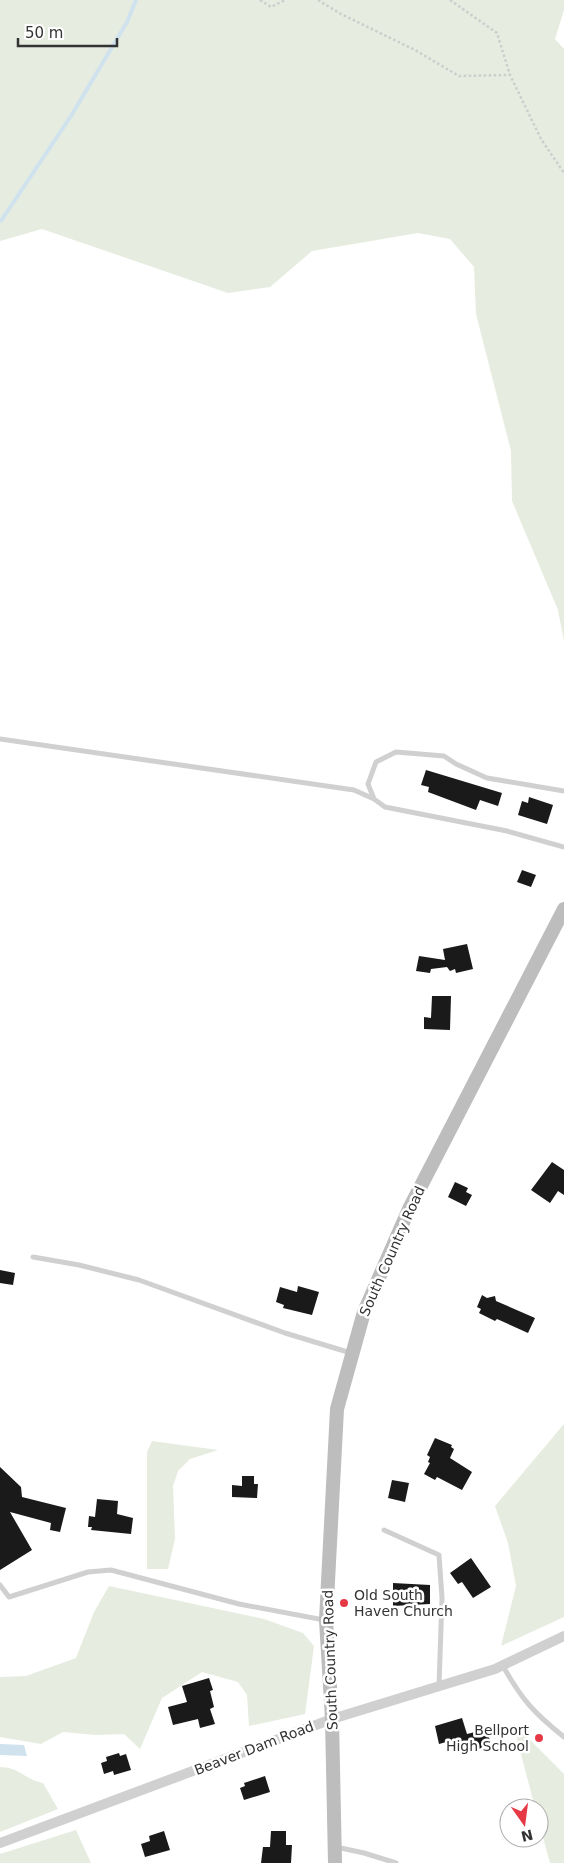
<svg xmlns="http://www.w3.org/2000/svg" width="564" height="1863" font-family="'DejaVu Sans',sans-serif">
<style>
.green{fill:#e6ecdf}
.water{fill:#cfe2ee}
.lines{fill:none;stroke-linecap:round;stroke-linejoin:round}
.stream{stroke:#cfe2ee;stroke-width:4}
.building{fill:#1a1a1a}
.path{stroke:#cdcdcd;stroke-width:2.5;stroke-dasharray:2.5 2.5;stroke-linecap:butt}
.service{stroke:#d0d0d0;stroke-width:5}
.minor{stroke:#d0d0d0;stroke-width:10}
.secondary{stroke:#bdbdbd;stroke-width:14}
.poi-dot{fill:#e63946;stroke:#fff;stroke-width:2}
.labels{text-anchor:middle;stroke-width:5;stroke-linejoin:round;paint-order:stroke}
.street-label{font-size:14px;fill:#333;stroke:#fff}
.poi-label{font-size:14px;fill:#333;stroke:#fff;text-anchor:start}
</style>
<rect width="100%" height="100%" fill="#fff"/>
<!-- green -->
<path class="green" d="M0 0H564V10L555 39 564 49V641L558 610 512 501 511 451 476 314 474 267 450 239 418 233 312 251 270 287 228 293 42 229 0 241Z
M564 1424V1617L501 1646 516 1586 508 1543 495 1506Z
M152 1441 218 1450 190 1459 178 1471 173 1486 175 1539 168 1569H147V1452Z
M109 1586 264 1619 303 1633 314 1646 305 1714 249 1726 247 1695 238 1682 202 1672 162 1698 140 1749 124 1734 96 1735 63 1732 41 1744 0 1737V1677L26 1676 76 1658 94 1612Z
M513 1723 564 1774V1863H550L539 1823V1808H535Z
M0 1767C22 1768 23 1779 43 1783L58 1809 0 1832Z
M76 1830 91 1863H0V1854Z"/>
<!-- water -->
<path class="water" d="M0 1744 24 1745 27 1756 0 1755Z"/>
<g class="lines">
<!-- stream -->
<path class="stream" d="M1 221 71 116 127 22 136 0"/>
</g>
<!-- building -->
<path class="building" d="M426 770 502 793 498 806 480 800 476 810 428 792 429 787 421 785Z
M529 797 553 805 547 824 518 815 522 801 528 803Z
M522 870 536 875 531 887 517 882Z
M467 944 473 969 456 973 455 969 450 971 447 967 431 969 430 973 416 971 419 956 445 960 443 949Z
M432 996H451L450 1030 424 1029V1017L431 1018Z
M552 1162 564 1170V1195L558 1191 550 1203 531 1190Z
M455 1182 468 1188 466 1192 472 1195 466 1206 448 1197Z
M0 1270 15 1273 13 1285 0 1283Z
M298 1286 319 1292 312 1315 283 1308 284 1305 276 1302 280 1287 297 1292Z
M482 1295 487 1298 495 1296 496 1301 535 1318 528 1333 497 1319 495 1321 479 1313 481 1309 477 1307Z
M435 1438 452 1445 451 1447 454 1449 450 1458 472 1472 462 1490 437 1477 435 1480 424 1474 430 1463 428 1462 430 1457 427 1455Z
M0 1467 21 1487 22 1497 66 1508 60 1532 50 1530 51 1523 10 1512 32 1550 0 1570Z
M242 1476H254V1484H258L257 1498 232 1497V1485L242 1486Z
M392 1480 409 1483 405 1502 388 1498Z
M97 1499 118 1501 117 1514 133 1518 131 1534 91 1530 92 1527H88L89 1516 95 1517Z
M471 1558 491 1587 473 1598 462 1582 458 1584 450 1573Z
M393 1583 430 1585V1604L393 1606Z
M209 1678 213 1690 210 1691 214 1707 210 1709 215 1724 200 1728 198 1719 173 1725 168 1707 187 1702 182 1686Z
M462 1718 467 1734 487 1729 491 1745 478 1749 477 1744 452 1751 450 1741 439 1744 435 1726Z
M119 1753 120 1756 126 1754 131 1770 114 1775 113 1771 104 1774 101 1763 107 1761 106 1757Z
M265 1776 270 1792 244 1800 240 1788 245 1786 244 1783Z
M164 1831 170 1850 145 1857 141 1844 150 1841 149 1836Z
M271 1831H286V1845H292L291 1863H261L263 1847H270Z"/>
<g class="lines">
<!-- path -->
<path class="path" d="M260 0 271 7 285 0
M318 0 341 14 415 50 459 76 510 75
M450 0 497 33 510 75 541 139 564 173"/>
<!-- service -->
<path class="service" d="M0 739 354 790 374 799
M564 791 487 778 456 764 444 756 396 752 376 762 368 784 374 799 385 807 507 831 564 847
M33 1257 79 1265 139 1280 285 1333 351 1353
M384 1530 439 1555 442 1598 439 1686
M0 1585 9 1597 88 1572 111 1570 239 1604 324 1620
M503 1666C522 1700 534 1713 564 1737
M336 1847 364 1853 396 1863"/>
<!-- minor -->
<path class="minor" d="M0 1843 332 1719 495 1669 564 1636"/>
<!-- secondary -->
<path class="secondary" d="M335 1863 332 1719 326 1620 337 1409 364 1312 409 1209 564 909"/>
</g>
<!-- markers -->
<g class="poi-dot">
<circle cx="344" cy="1603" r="5"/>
<circle cx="539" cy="1738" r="5"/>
</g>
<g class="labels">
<!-- street labels -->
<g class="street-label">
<text transform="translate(392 1251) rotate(-66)" y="5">South Country Road</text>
<text transform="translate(330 1660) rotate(-92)" y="5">South Country Road</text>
<text transform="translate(254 1748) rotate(-21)" y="5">Beaver Dam Road</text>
</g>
<!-- poi labels -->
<g class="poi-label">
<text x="354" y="1600">Old South<tspan x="354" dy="16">Haven Church</tspan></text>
<text x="529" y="1735" text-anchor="end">Bellport<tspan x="529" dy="16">High School</tspan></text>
</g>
</g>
<!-- north arrow -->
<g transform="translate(524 1823) rotate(166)"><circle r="24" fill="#ffffff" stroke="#adadad"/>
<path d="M0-4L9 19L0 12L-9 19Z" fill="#e63946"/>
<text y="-8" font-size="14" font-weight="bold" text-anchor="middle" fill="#333333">N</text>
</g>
<!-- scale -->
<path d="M18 38v8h99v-8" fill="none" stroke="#333333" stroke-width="2.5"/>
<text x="25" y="38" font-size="15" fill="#333333" stroke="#ffffff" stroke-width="4" paint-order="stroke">50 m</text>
</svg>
